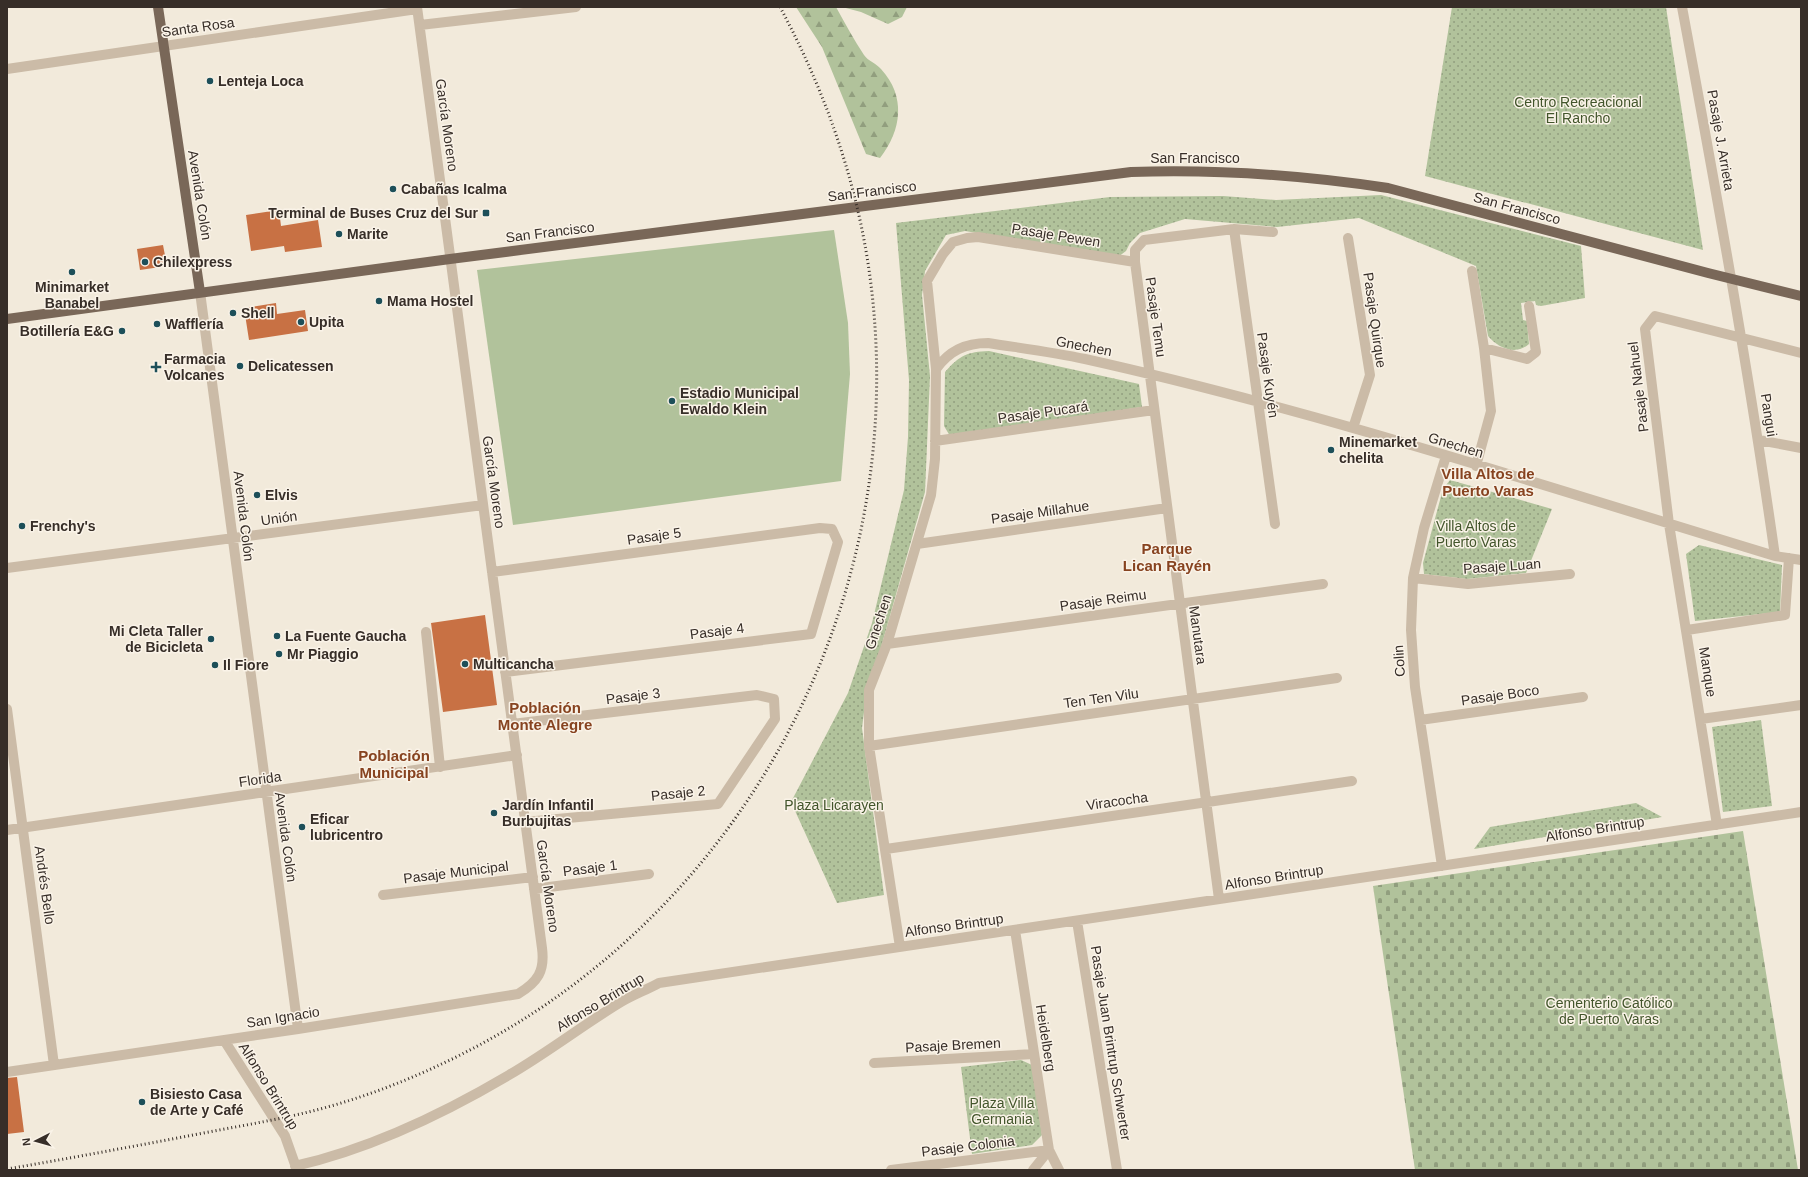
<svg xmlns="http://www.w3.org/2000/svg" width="1808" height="1177" font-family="Helvetica,sans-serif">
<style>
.grass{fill:url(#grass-dots)}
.forest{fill:url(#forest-firs)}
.cemetery{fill:url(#cemetery-stones)}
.garden{fill:#b1c29b}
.building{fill:#c87144}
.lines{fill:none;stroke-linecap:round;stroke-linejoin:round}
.minor{stroke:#cbbba7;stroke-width:10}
.major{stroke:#796758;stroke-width:10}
.rail{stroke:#372e28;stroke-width:3;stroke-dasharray:1 3;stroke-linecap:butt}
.poi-dot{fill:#1d4f59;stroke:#faf3e8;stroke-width:1.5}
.labels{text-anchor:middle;stroke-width:3;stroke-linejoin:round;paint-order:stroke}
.street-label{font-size:14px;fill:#372e28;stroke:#faf3e8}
.poi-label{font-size:14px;font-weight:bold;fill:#372e28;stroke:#faf3e8;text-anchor:start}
.park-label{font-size:14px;fill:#42552b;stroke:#faf3e8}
.neighbourhood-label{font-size:15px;font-weight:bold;fill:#874320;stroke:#faf3e8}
</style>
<defs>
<pattern id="grass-dots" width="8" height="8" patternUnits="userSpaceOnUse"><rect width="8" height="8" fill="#b1c29b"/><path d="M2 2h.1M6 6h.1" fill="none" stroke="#919e7e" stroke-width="1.8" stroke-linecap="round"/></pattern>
<pattern id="forest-firs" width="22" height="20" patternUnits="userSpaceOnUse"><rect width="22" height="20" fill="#b1c29b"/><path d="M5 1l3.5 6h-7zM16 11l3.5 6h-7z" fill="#919e7e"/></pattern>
<pattern id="cemetery-stones" width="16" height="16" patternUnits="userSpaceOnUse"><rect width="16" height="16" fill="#b1c29b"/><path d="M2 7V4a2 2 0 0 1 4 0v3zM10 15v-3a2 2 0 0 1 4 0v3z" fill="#919e7e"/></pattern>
</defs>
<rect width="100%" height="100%" fill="#f2eadb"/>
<!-- grass -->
<path class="grass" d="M1452 7H1666L1703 250 1425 176Z
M1381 195 1581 246 1585 298 1541 306 1536 305 1535 301 1521 303 1523 320 1527 321 1529 344C1516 356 1498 348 1488 336L1476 266 1359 218 1277 227 1185 219 1140 233 1130 243 1126 251 1118 257 965 231 946 235 925 271 922 295 930 376 925 492 865 704 862 728 884 895 837 903 791 802 848 693 872 623 904 490 908 437 909 380 896 223 1110 197 1223 196 1276 200Z
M989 351 1139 384 1142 407 950 436 944 426 945 372C960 355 967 352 989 351Z
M1450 480 1552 509 1526 573 1467 579 1424 574 1423 563 1443 489Z
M1699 545 1782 565 1780 612 1695 621 1686 554Z
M1761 720 1772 806 1723 812 1712 727Z
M1636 803 1662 817 1474 849 1490 827Z
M1021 1060 1032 1065 1042 1135 1032 1145 972 1154 961 1067Z"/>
<!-- forest -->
<path class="forest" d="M796 7H836C845 23 854 40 864 55 868 61 876 63 881 69 906 96 902 130 880 158L866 154 822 47Z
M842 7H907L902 17 888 24 861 12Z"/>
<!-- cemetery -->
<path class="cemetery" d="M1743 831 1798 1170H1415L1373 886Z"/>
<!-- garden -->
<path class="garden" d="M834 230 848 323 850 374 841 481 513 525 477 270Z"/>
<!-- building -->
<path class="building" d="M279 210 281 226 318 220 322 247 285 252 284 246 251 251 246 215Z
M163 245 167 266 140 270 137 249Z
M276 303 277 314 305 310 308 331 249 340 244 308Z
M485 615 497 705 443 712 431 623Z
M17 1077 24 1132 7 1134V1078Z"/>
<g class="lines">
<!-- minor -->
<path class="minor" d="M1682 7C1716 190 1749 372 1775 556
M420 25 576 7
M7 69 417 9
M1234 229 1275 524
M1348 238 1370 375 1353 428
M1135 262 1219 899
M1472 271 1484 348 1491 411 1476 466
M200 292 298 1029
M1484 348 1527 359 1536 352 1529 306
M936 369 927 281 943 254 953 242 967 238 978 237 1135 262V250L1144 240 1234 229 1273 232
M1759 440 1801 448
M935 441 1154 410
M917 544 1167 508
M7 568 483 505
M492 572 820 528 832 529 838 542 811 634 505 672
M1413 578 1468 584 1570 574
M1687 630 1785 615 1789 558
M426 632 440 767
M887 644 1323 584
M7 709 54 1065
M1701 719 1801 705
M1420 720 1583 697
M512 724 757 695 774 699 775 719 718 804 525 822
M869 746 1337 678
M1717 825 1669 524 1645 329 1655 316 1801 353
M7 830 517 755
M886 849 1352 781
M1442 866 1415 687 1411 630 1413 578 1424 528 1446 456
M534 889 649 874
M383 895 533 877
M1077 921 1117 1170
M1015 930 1049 1150 1059 1170
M900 947 869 746V690L887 644 931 495 935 459 936 369C949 351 965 343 988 343 1020 348 1053 352 1085 359 1319 411 1547 487 1775 556L1801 560
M224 1040 285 1136 297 1170
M874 1063 1034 1054
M7 1072 298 1029 518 994C538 982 545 971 542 948L417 7
M295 1166C370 1149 443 1114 509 1075 547 1053 583 1025 621 1002 633 995 646 990 659 983L1801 812
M891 1170 1049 1150
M1033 1170 1049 1150"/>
<!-- major -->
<path class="major" d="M158 7 200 292
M7 319 450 259 1131 172C1218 169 1302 175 1388 188L1708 273 1801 296"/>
<!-- rail -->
<path class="rail" d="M7 1169C66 1159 124 1148 183 1137 222 1129 261 1123 300 1114 352 1102 403 1083 452 1059 748 915 918 589 868 263 854 173 823 87 780 7"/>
</g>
<!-- markers -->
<g class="poi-dot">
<circle cx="210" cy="81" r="4"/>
<circle cx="393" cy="189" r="4"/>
<rect x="482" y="209" width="8" height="8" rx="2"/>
<circle cx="339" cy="234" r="4"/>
<circle cx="145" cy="262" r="4"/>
<circle cx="72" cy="272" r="4"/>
<circle cx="379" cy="301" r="4"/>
<circle cx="233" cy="313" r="4"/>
<circle cx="301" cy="322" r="4"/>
<circle cx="157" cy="324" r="4"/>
<circle cx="122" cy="331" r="4"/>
<circle cx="240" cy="366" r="4"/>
<path d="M154 361h4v4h4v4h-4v4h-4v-4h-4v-4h4z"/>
<circle cx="672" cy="401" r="4"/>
<circle cx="1331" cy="450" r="4"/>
<circle cx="257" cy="495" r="4"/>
<circle cx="22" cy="526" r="4"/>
<circle cx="277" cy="636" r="4"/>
<circle cx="211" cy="639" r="4"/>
<circle cx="279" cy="654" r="4"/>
<circle cx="465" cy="664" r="4"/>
<circle cx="215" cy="665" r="4"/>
<circle cx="494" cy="813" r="4"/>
<circle cx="302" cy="827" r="4"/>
<circle cx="142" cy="1102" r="4"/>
</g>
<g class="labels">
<!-- street labels -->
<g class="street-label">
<text transform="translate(198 27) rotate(-8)" y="5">Santa Rosa</text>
<text transform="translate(447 125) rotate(82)" y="5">García Moreno</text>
<text transform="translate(1721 140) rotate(80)" y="5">Pasaje J. Arrieta</text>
<text x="1195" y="163">San Francisco</text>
<text transform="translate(872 191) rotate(-7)" y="5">San Francisco</text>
<text transform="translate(200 195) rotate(81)" y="5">Avenida Colón</text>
<text transform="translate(1517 208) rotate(15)" y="5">San Francisco</text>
<text transform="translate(550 232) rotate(-7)" y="5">San Francisco</text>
<text transform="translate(1056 235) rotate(9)" y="5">Pasaje Pewen</text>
<text transform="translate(1156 317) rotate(82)" y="5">Pasaje Temu</text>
<text transform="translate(1375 320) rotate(82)" y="5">Pasaje Quirque</text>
<text transform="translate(1084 346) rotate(11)" y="5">Gnechen</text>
<text transform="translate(1268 375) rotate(82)" y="5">Pasaje Kuyén</text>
<text transform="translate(1638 387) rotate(-97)" y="5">Pasaje Nahuel</text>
<text transform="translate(1043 412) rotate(-8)" y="5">Pasaje Pucará</text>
<text transform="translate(1769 415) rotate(81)" y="5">Pangui</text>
<text transform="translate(1456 445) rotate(17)" y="5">Gnechen</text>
<text transform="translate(494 482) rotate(82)" y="5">García Moreno</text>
<text transform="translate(1040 512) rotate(-8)" y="5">Pasaje Millahue</text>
<text transform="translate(244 516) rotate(83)" y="5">Avenida Colón</text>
<text transform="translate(279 518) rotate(-8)" y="5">Unión</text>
<text transform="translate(654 536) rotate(-8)" y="5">Pasaje 5</text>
<text transform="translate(1502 566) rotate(-4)" y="5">Pasaje Luan</text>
<text transform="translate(1103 600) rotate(-8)" y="5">Pasaje Reimu</text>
<text transform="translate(878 622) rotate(-72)" y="5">Gnechen</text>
<text transform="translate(717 631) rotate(-7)" y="5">Pasaje 4</text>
<text transform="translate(1198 635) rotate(82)" y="5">Manutara</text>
<text transform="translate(1399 661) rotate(-94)" y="5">Colin</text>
<text transform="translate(1708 672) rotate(81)" y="5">Manque</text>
<text transform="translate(1500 695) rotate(-8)" y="5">Pasaje Boco</text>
<text transform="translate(633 696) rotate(-7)" y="5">Pasaje 3</text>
<text transform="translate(1101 698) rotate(-8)" y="5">Ten Ten Vilu</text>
<text transform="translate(260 779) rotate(-8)" y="5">Florida</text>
<text transform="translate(678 793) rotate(-6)" y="5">Pasaje 2</text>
<text transform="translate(1117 801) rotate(-8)" y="5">Viracocha</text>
<text transform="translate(1595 829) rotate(-9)" y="5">Alfonso Brintrup</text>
<text transform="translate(286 837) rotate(82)" y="5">Avenida Colón</text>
<text transform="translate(590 868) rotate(-7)" y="5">Pasaje 1</text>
<text transform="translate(456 872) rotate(-7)" y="5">Pasaje Municipal</text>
<text transform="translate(1274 877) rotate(-9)" y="5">Alfonso Brintrup</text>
<text transform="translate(45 885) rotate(82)" y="5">Andrés Bello</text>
<text transform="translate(548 886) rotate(82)" y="5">García Moreno</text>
<text transform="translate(954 925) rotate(-8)" y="5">Alfonso Brintrup</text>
<text transform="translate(600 1002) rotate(-31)" y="5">Alfonso Brintrup</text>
<text transform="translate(283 1017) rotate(-9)" y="5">San Ignacio</text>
<text transform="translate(1046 1038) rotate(81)" y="5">Heidelberg</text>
<text transform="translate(1111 1043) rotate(81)" y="5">Pasaje Juan Brintrup Schwerter</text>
<text transform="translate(953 1045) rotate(-3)" y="5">Pasaje Bremen</text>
<text transform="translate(269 1086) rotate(58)" y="5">Alfonso Brintrup</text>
<text transform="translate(968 1146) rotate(-7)" y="5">Pasaje Colonia</text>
</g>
<!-- poi labels -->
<g class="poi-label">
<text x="218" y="86">Lenteja Loca</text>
<text x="401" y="194">Cabañas Icalma</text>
<text x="478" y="218" text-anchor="end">Terminal de Buses Cruz del Sur</text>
<text x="347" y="239">Marite</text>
<text x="153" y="267">Chilexpress</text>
<text x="72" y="292" text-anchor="middle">Minimarket<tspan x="72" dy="16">Banabel</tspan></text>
<text x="387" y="306">Mama Hostel</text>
<text x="241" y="318">Shell</text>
<text x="309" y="327">Upita</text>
<text x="165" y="329">Wafflería</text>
<text x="114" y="336" text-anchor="end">Botillería E&amp;G</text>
<text x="164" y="364">Farmacia<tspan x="164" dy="16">Volcanes</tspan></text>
<text x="248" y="371">Delicatessen</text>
<text x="680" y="398">Estadio Municipal<tspan x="680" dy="16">Ewaldo Klein</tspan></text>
<text x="1339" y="447">Minemarket<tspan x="1339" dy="16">chelita</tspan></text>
<text x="265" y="500">Elvis</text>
<text x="30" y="531">Frenchy's</text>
<text x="203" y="636" text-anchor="end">Mi Cleta Taller<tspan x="203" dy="16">de Bicicleta</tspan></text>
<text x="285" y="641">La Fuente Gaucha</text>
<text x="287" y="659">Mr Piaggio</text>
<text x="473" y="669">Multicancha</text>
<text x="223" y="670">Il Fiore</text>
<text x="502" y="810">Jardín Infantil<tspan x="502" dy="16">Burbujitas</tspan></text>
<text x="310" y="824">Eficar<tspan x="310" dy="16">lubricentro</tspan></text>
<text x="150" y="1099">Bisiesto Casa<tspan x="150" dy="16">de Arte y Café</tspan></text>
</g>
<!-- park labels -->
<g class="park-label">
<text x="1578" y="107">Centro Recreacional<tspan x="1578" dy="16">El Rancho</tspan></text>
<text x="1476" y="531">Villa Altos de<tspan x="1476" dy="16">Puerto Varas</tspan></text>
<text x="834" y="810">Plaza Licarayen</text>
<text x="1609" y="1008">Cementerio Católico<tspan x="1609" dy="16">de Puerto Varas</tspan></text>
<text x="1002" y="1108">Plaza Villa<tspan x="1002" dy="16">Germania</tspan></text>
</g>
<!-- neighbourhood labels -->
<g class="neighbourhood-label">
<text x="1488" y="479">Villa Altos de<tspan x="1488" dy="17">Puerto Varas</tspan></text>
<text x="1167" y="554">Parque<tspan x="1167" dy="17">Lican Rayén</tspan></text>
<text x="545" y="713">Población<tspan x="545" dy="17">Monte Alegre</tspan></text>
<text x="394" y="761">Población<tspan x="394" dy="17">Municipal</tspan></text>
</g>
</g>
<!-- border -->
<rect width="1808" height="1177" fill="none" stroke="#372e28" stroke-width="16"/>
<!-- north arrow -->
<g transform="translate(36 1141) rotate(264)" stroke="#faf3e8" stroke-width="3" paint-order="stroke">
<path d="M0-3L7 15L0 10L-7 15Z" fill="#372e28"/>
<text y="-6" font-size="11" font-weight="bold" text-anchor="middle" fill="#372e28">N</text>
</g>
</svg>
